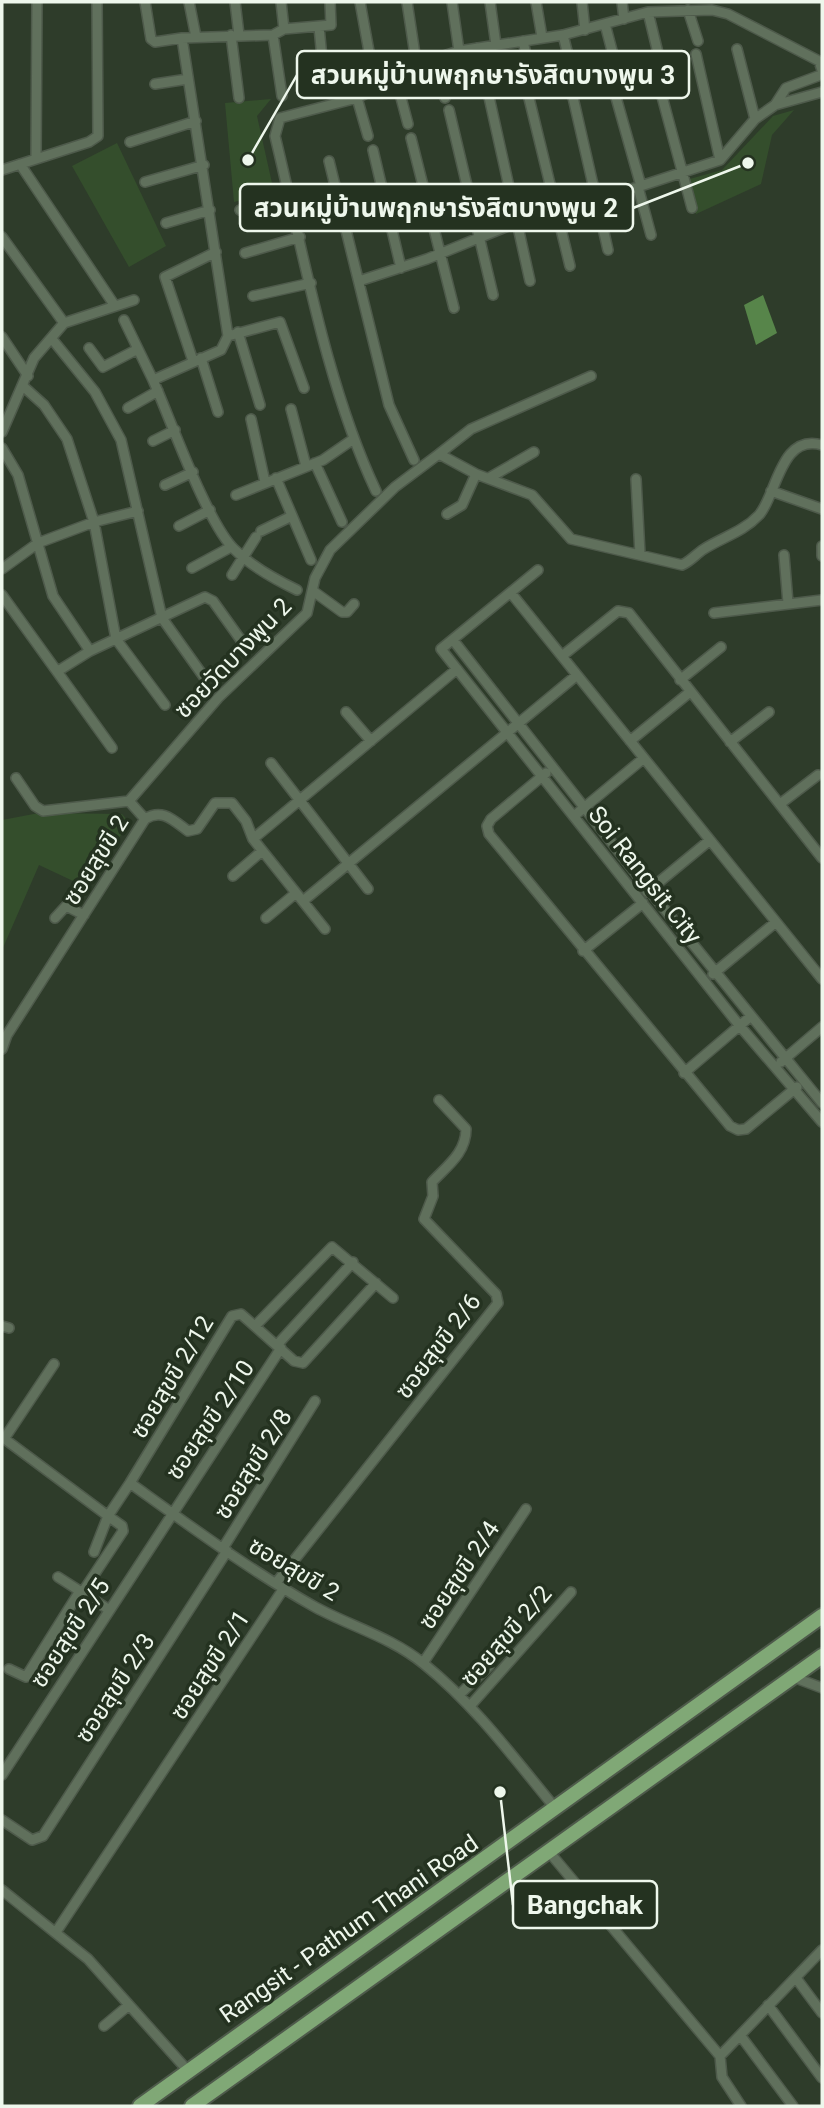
<svg xmlns="http://www.w3.org/2000/svg" width="824" height="2108" font-family="Roboto,'Noto Sans Thai',sans-serif">
<style>
.green{fill:#344e2c}
.water{fill:#57854a}
.lines{fill:none;stroke-linecap:round;stroke-linejoin:round}
.minor-casing{stroke:#4e5a4b;stroke-width:12}
.primary-casing{stroke:#4e5a4b;stroke-width:18}
.minor{stroke:#60705c;stroke-width:9}
.primary{stroke:#80a876;stroke-width:14}
.labels{text-anchor:middle;stroke-width:7;stroke-linejoin:round;paint-order:stroke}
.street-label{font-size:24px;fill:#eef7ec;stroke:#243220}
.leader{fill:none;stroke:#eef7ec;stroke-width:2.5}
.callout-dot{fill:#eef7ec;stroke:#243220;stroke-width:2.5}
.callout{fill:#243220;stroke:#eef7ec;stroke-width:2.5}
.callout-label{font-size:26px;text-anchor:middle;font-weight:bold;fill:#eef7ec}
</style>
<rect width="100%" height="100%" fill="#2e3c2a"/>
<!-- green -->
<path class="green" d="M271 99 257 116 274 192 234 202 225 103Z
M794 110 772 135 761 184 696 214 686 180 722 170 773 116Z
M117 143 166 246 129 267 72 166Z
M39 813 122 814 129 822 88 888 39 865 2 950V820Z"/>
<!-- water -->
<path class="water" d="M763 295 777 333 756 345 744 305Z"/>
<g class="lines">
<defs>
<path id="minor" d="M145 2 151 39 155 42 182 38
M189 2 196 37
M235 2 239 35
M281 2 284 29 273 35 182 38 228 336 221 350 153 380C170 418 207 523 234 549 252 567 274 579 297 590
M360 2 376 90
M407 2 417 68
M452 2 459 51
M490 2 496 45
M536 2 542 37
M582 2 585 30
M622 2 624 19
M688 10 698 41
M648 12 658 53
M605 24 615 62
M319 27 325 89
M284 29 331 25 330 2
M231 35 239 98
M273 35 282 96
M563 35 572 71
M523 41 533 85
M477 48 489 87
M737 49 755 119
M696 54 720 160
M434 59 445 98
M653 63 692 208
M608 69 641 186
M396 79 408 124
M569 80 608 250
M155 84 188 79
M527 90 570 266
M489 97 530 281
M357 98 368 136
M775 105 822 92
M449 110 493 295
M411 138 454 308
M130 142 196 121
M373 150 401 268
M36 158 37 2
M329 161 389 405 414 460
M20 164 115 306
M2 170 89 142 98 136 97 2
M145 182 204 165
M638 187 651 235
M240 210 290 197
M166 223 210 210
M2 237 64 323
M245 253 300 237
M359 281 427 259 518 222 595 201 720 160 755 119 775 105 786 88 818 76
M253 296 311 283
M124 320 153 380
M238 332 260 405
M228 336 280 322 304 388
M2 337 28 376
M52 339 95 392 121 440 162 618 204 677
M89 348 103 367 138 349
M201 358 218 412
M193 361 165 277 216 252
M24 387 44 405 67 439 94 522 116 639 165 705
M128 408 158 391
M291 409 306 466
M251 419 265 482
M2 432 34 358 64 323 134 300
M153 441 175 430
M2 448 18 475 53 596 90 651
M439 454 471 429 591 376
M315 463 342 522
M276 478 311 560
M489 478 534 452
M636 479 640 554
M165 485 193 472
M376 491C326 385 303 251 275 136L280 118 357 98 434 59 459 51 563 35 648 12 712 10 728 14 819 61 822 70
M771 491 822 509
M236 495 323 460 352 440
M447 514 462 505 476 474
M179 526 210 510
M261 531 292 516
M822 546V556
M784 555 788 603
M192 568 231 547
M2 569 38 543 94 522 138 511
M538 570 441 649 739 1025 822 1122
M232 575 256 537
M313 591 342 612H347L354 604
M511 593 822 979
M2 595 112 748
M714 613 822 600
M453 640 649 890 822 1103
M562 656 618 611 629 613 822 858
M58 671 90 651 205 597 213 601 243 643
M680 680 721 647
M346 712 371 741
M630 741 690 692
M730 742 769 712
M271 763 368 889
M546 773 491 819 487 826 489 834 730 1126 738 1130 746 1129 797 1087
M16 778 35 806 43 811 129 801 218 698 307 613 315 578 330 550 395 487 439 454 476 474 532 495 571 539 682 565C691 561 696 554 704 549 723 537 743 532 759 515 777 495 780 433 822 445
M129 801 145 819
M780 804 818 775
M574 816 644 758
M253 839 457 669
M233 876 262 851
M647 892 710 840
M303 901 577 675
M55 918 66 906 84 915
M266 918 296 893
M583 951 643 903
M713 974 776 922
M2 1049 7 1035 145 819C162 808 173 820 188 831L197 829 215 803H232L246 821 253 839 325 929
M781 1062 822 1027
M684 1073 751 1016
M2 1326 9 1328
M255 1326 332 1247 393 1298
M277 1345 353 1262
M2 1437 108 1516 130 1483C190 1526 251 1571 315 1607 352 1627 391 1637 424 1664 475 1705 514 1758 556 1809
M4 1439 54 1364
M130 1483 232 1316 241 1314 294 1361 303 1363 376 1283
M223 1548 315 1401
M58 1577 108 1609
M276 1583 498 1303 496 1294 424 1219 433 1196 432 1182C447 1166 466 1153 466 1129L439 1100
M82 1593 123 1531 122 1526 108 1516 94 1552
M423 1663 526 1509
M9 1669 26 1677 80 1591
M793 1677 822 1688
M459 1695 489 1666
M470 1706 571 1592
M2 1775 281 1348
M2 1820 32 1840 43 1836 227 1551
M550 1853 720 2056
M2 1890 88 1959 189 2072
M56 1932 284 1588
M796 1978 822 2013
M768 2005 822 2078
M104 2026 129 2005
M740 2035 793 2106
M741 2106 722 2077 720 2056 822 1950"/>
<path id="primary" d="M140 2106 822 1616
M192 2106 822 1656"/>
</defs>
<!-- minor casing -->
<use href="#minor" class="minor-casing"/>
<!-- primary casing -->
<use href="#primary" class="primary-casing"/>
<!-- minor -->
<use href="#minor" class="minor"/>
<!-- primary -->
<use href="#primary" class="primary"/>
</g>
<g class="labels">
<!-- street labels -->
<g class="street-label">
<text transform="translate(233 658) rotate(-46)" y="8">ซอยวัดบางพูน 2</text>
<text transform="translate(96 860) rotate(-58)" y="8">ซอยสุขขี 2</text>
<text transform="translate(645 875) rotate(52)" y="8">Soi Rangsit City</text>
<text transform="translate(438 1346) rotate(-53)" y="8">ซอยสุขขี 2/6</text>
<text transform="translate(172 1377) rotate(-59)" y="8">ซอยสุขขี 2/12</text>
<text transform="translate(210 1420) rotate(-56)" y="8">ซอยสุขขี 2/10</text>
<text transform="translate(253 1464) rotate(-58)" y="8">ซอยสุขขี 2/8</text>
<text transform="translate(294 1569) rotate(31)" y="8">ซอยสุขขี 2</text>
<text transform="translate(459 1575) rotate(-56)" y="8">ซอยสุขขี 2/4</text>
<text transform="translate(70 1633) rotate(-57)" y="8">ซอยสุขขี 2/5</text>
<text transform="translate(506 1636) rotate(-49)" y="8">ซอยสุขขี 2/2</text>
<text transform="translate(210 1665) rotate(-57)" y="8">ซอยสุขขี 2/1</text>
<text transform="translate(115 1688) rotate(-57)" y="8">ซอยสุขขี 2/3</text>
<text transform="translate(349 1929) rotate(-35)" y="8">Rangsit - Pathum Thani Road</text>
</g>
</g>
<!-- callouts -->
<path class="leader" d="M248 160L297 75M748 163L633 208M500 1792L513 1905"/>
<g class="callout-dot">
<circle cx="248" cy="160" r="7"/>
<circle cx="748" cy="163" r="7"/>
<circle cx="500" cy="1792" r="7"/>
</g>
<g class="callout">
<rect x="297" y="51" width="392" height="47" rx="7"/>
<rect x="240" y="184" width="393" height="47" rx="7"/>
<rect x="513" y="1881" width="144" height="47" rx="7"/>
</g>
<g class="callout-label">
<text x="493" y="84">สวนหมู่บ้านพฤกษารังสิตบางพูน 3</text>
<text x="436" y="217">สวนหมู่บ้านพฤกษารังสิตบางพูน 2</text>
<text x="585" y="1914">Bangchak</text>
</g>
<!-- border -->
<rect width="824" height="2108" fill="none" stroke="#eef7ec" stroke-width="7"/>
</svg>
